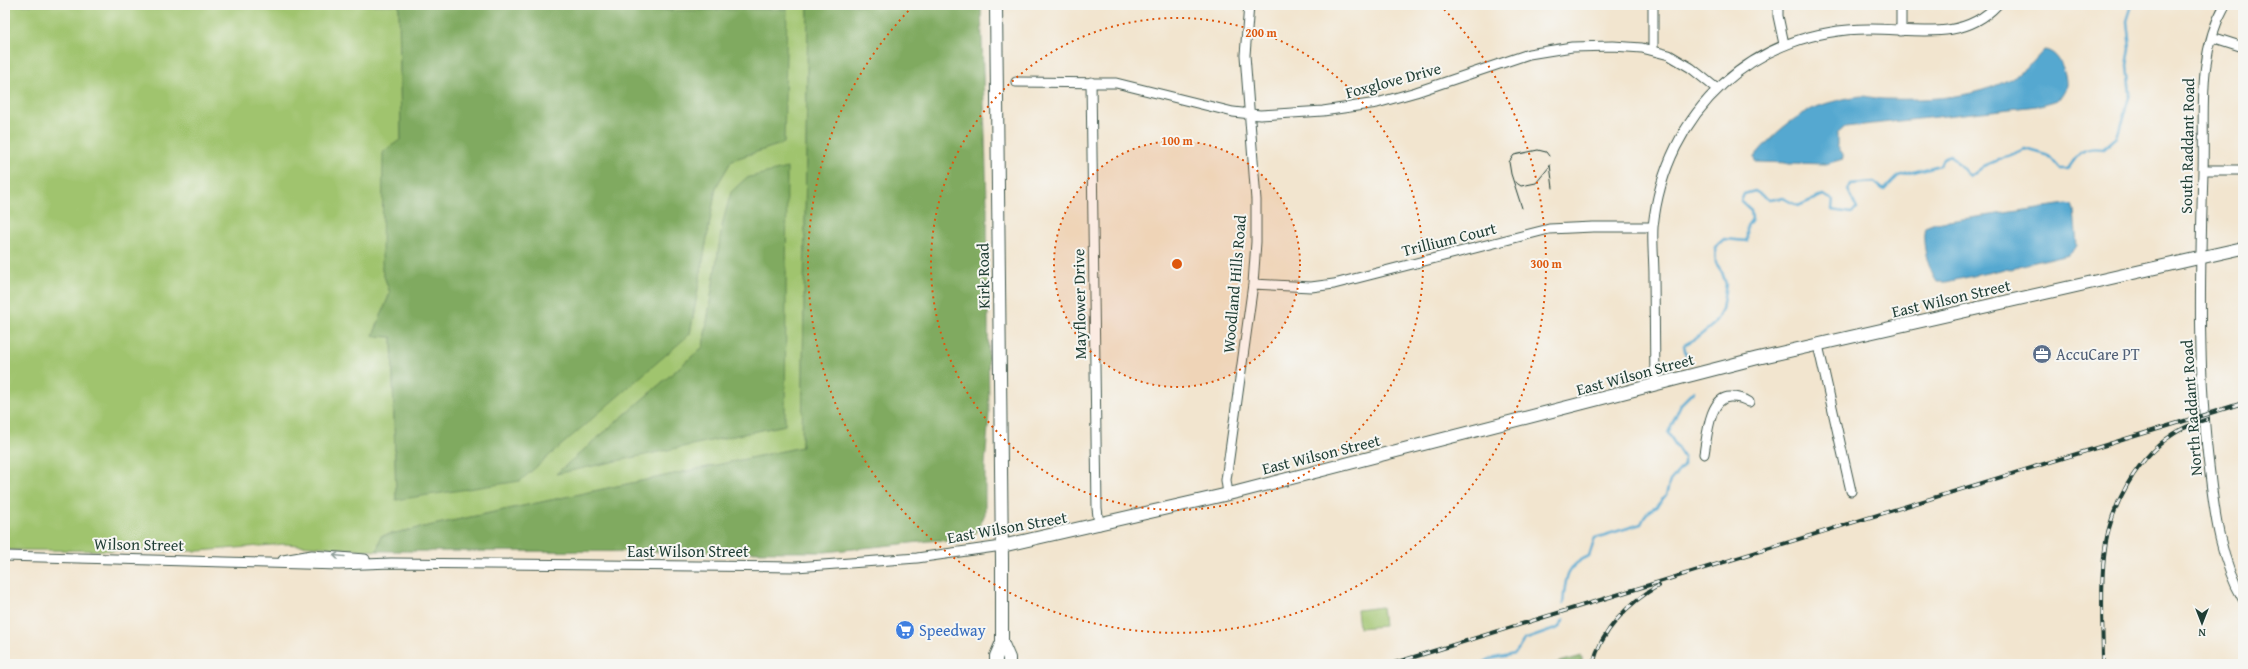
<svg xmlns="http://www.w3.org/2000/svg" width="2248" height="669" font-family="'Gentium Book Plus',serif">
<style>
.green{fill:#a0c46e;stroke:#608051;fill-rule:evenodd}
.forest{fill:#80aa61;stroke:#50744a}
.water{fill:#55a8d0;stroke:#3a7282}
.lines{fill:none;stroke-linecap:round;stroke-linejoin:round}
.stream{stroke:#55a8d0;stroke-width:2.5}
.minor-casing{stroke:#3f564b;stroke-width:11}
.tertiary-casing{stroke:#3f564b;stroke-width:14}
.minor{stroke:#fff;stroke-width:9}
.tertiary{stroke:#fff;stroke-width:12}
.tram{stroke:#1f3d34;stroke-width:1}
.rail-casing{stroke:#1f3d34;stroke-width:4}
.rail{stroke:#f6f6f2;stroke-width:2.5;stroke-dasharray:8;stroke-linecap:butt}
.oneway{stroke:#8f9e9a}
.ring{fill:none;stroke:#de580e;stroke-width:2;stroke-dasharray:2 4}
.labels{text-anchor:middle;stroke-width:4;stroke-linejoin:round;paint-order:stroke}
.street-label{font-size:16px;fill:#1f3d34;stroke:#f6f6f2}
.service-label{font-size:16px;fill:#4e5e75;stroke:#f6f6f2;text-anchor:start}
.shop-label{font-size:16px;fill:#366cbe;stroke:#f6f6f2;text-anchor:start}
.centre{fill:#de580e;stroke:#f6f6f2;stroke-width:2}
.ring-label{font-size:12px;text-anchor:middle;font-weight:bold;fill:#de580e;stroke:#f6f6f2;stroke-width:4;stroke-linejoin:round;paint-order:stroke}
</style>
<rect width="100%" height="100%" fill="#f6f6f2"/>
<filter id="ink" filterUnits="userSpaceOnUse"><feTurbulence type="fractalNoise" baseFrequency=".025" numOctaves="2"/><feDisplacementMap in="SourceGraphic" scale="8" xChannelSelector="R" yChannelSelector="G"/><feConvolveMatrix kernelMatrix="1 2 1 2 8 2 1 2 1" color-interpolation-filters="sRGB"/></filter>
<filter id="wash" filterUnits="userSpaceOnUse"><feTurbulence type="fractalNoise" baseFrequency=".012" numOctaves="4" result="noise"/><feDisplacementMap in="SourceGraphic" scale="16" xChannelSelector="R" yChannelSelector="G"/><feGaussianBlur stdDeviation="0.9" result="paint"/><feColorMatrix in="noise" values="0 0 0 0 0 0 0 0 0 0 0 0 0 0 0 0 0 1.4 0 .05"/><feComposite in="paint" operator="in"/></filter>
<g filter="url(#wash)">
<rect width="100%" height="100%" fill="#f2e5cf"/>
<!-- green -->
<path class="green" d="M5 5H399L401 139 382 270 390 293 373 336 392 337 396 500 690 334 716 187 732 160 784 143 644 11V5H808L802 447 381 536 377 551 285 544 199 551 5 550ZM723 221 785 425 557 473 703 347Z
M1382 607 1384 626 1359 628 1357 610Z"/>
<!-- forest -->
<path class="forest" d="M399 5H644V11L787 9 784 143 732 160 716 187 690 334 520 481 396 500 392 337 373 336 390 293 382 270 383 152 401 139Z
M808 5H981L987 202 989 415 985 465V514L977 532 958 544 939 540 825 552 377 551 381 536 802 447Z
M787 168 785 425 556 474 703 347 723 221 731 192 746 178Z
M1582 656V664H1552Z"/>
<!-- water -->
<path class="water" d="M2044 50C2059 51 2067 73 2066 86 2065 91 2061 96 2058 100L2037 106 1845 127 1837 134V146L1843 154V159L1826 164 1755 162 1754 157C1774 133 1797 112 1828 103 1839 100 1854 96 1864 96 1871 97 1878 99 1885 99 1934 100 1993 99 2032 63 2036 59 2040 54 2044 50Z
M2067 204 2072 205 2074 210 2077 246 2069 254 2018 266 2011 270 2005 269 1946 282H1937C1928 269 1921 242 1925 227L1935 223Z"/>
<g class="lines">
<!-- stream -->
<path class="stream" d="M1688 364 1684 345 1697 338 1714 324 1722 310 1726 284 1722 272 1716 263 1715 247 1724 239 1747 241V226L1752 219 1751 210 1741 201 1744 194 1755 191 1769 200 1783 198 1798 206 1823 195 1833 200 1832 210 1851 213 1857 209 1848 190 1851 184 1874 182 1884 190 1898 176 1940 165 1943 158 1951 155 1970 177 1984 166 2025 149 2049 156 2060 169H2068C2078 153 2084 146 2103 149L2117 137 2130 94 2127 65 2130 49 2127 21 2132 5
M1563 603C1566 579 1564 567 1589 556L1595 538 1641 524 1646 514 1656 507 1666 495 1670 481 1684 465V458L1668 433 1681 404 1694 391
M1481 664 1490 659 1515 654 1524 640 1558 628 1564 619"/>
</g>
</g>
<g filter="url(#ink)">
<g class="lines">
<defs>
<path id="minor" d="M1653 5V50
M1778 5V16L1784 44
M1901 5V31
M2225 5C2196 56 2205 115 2203 171 2200 272 2197 374 2210 474 2215 517 2221 561 2243 599
M2212 37 2243 47
M1016 82 1116 83 1233 112 1260 115 1323 111 1377 103 1416 92 1529 54 1572 47 1613 46 1642 48 1669 55 1691 68 1717 89
M1091 82 1097 508 1099 525
M2203 170H2243
M1253 284 1311 287 1334 284 1549 229 1593 227H1653
M1818 345 1851 491
M1655 384C1655 348 1654 312 1654 276 1654 260 1652 243 1653 227 1665 111 1755 28 1871 29 1915 29 1963 42 1997 5
M1704 454C1707 438 1709 396 1731 397 1738 397 1743 398 1749 402
M1228 494 1226 480 1253 284 1256 242V200L1245 55 1249 5
M5 556 339 565 391 563 796 567 917 558 1002 546
M283 560 312 555 365 559"/>
<path id="tertiary" d="M996 5 1002 560V642L996 656V664
M1002 546 1237 492 1758 358 2243 248
M1002 642 1009 658V664"/>
</defs>
<!-- minor casing -->
<use href="#minor" class="minor-casing"/>
<!-- tertiary casing -->
<use href="#tertiary" class="tertiary-casing"/>
<!-- minor -->
<use href="#minor" class="minor"/>
<!-- tertiary -->
<use href="#tertiary" class="tertiary"/>
<!-- tram -->
<path class="tram" d="M1550 165 1553 188
M1515 182 1521 186 1536 183 1550 166
M1522 208 1511 174 1509 162 1514 155 1538 150 1546 152 1549 156"/>
<defs>
<path id="rail" d="M1391 664 2243 403
M1593 664C1601 631 1629 602 1658 586
M2103 664C2103 629 2100 592 2104 557 2108 509 2137 453 2182 429 2190 425 2199 422 2208 419"/>
</defs>
<!-- rail casing -->
<use href="#rail" class="rail-casing"/>
<!-- rail -->
<use href="#rail" class="rail"/>
</g>
<!-- one-way arrows -->
<defs><path id="oneway-shaft" d="M-6 0H5M1.5-3L5.5 0L1.5 3" fill="none" stroke-width="1.6" stroke-linecap="round" stroke-linejoin="round"/></defs>
<use class="oneway" href="#oneway-shaft" transform="translate(339 556) rotate(-175)"/>
</g>
<!-- distance rings -->
<circle cx="1177" cy="264" r="123" fill="#de580e" fill-opacity=".12"/>
<g class="ring">
<circle cx="1177" cy="264" r="123"/>
<circle cx="1177" cy="264" r="246"/>
<path d="M1440 5A369 369 0 1 1 914 5"/>
</g>
<!-- icons -->
<defs>
<symbol id="office-disc" viewBox="-11 -11 22 22"><circle r="9.5" fill="#5c6f8a" stroke="#f6f6f2"/><path d="M-6-3h4V-5.5h4V-3h4V5H-6ZM-1-4.5V-3h2v-1.5ZM-6 0V1H6V0Z" fill="#fff"/></symbol>
<symbol id="supermarket-disc" viewBox="-11 -11 22 22"><circle r="9.5" fill="#3f7fe0" stroke="#f6f6f2"/><path d="M-6-5.5h2.5l.6 2H6L4.5 2H-2.5L-4.4-4H-6ZM-1.5 3.2a1.3 1.3 0 1 0 .1 0ZM3 3.2a1.3 1.3 0 1 0 .1 0Z" fill="#fff"/></symbol>
</defs>
<g fill-rule="evenodd">
<use href="#office-disc" x="2031" y="343" width="22" height="22"/>
<use href="#supermarket-disc" x="894" y="619" width="22" height="22"/>
</g>
<g class="labels">
<!-- street labels -->
<g class="street-label">
<text transform="translate(1393 80) rotate(-15)" y="6">Foxglove Drive</text>
<text transform="translate(2187 146) rotate(-89)" y="6">South Raddant Road</text>
<text transform="translate(1449 239) rotate(-14)" y="6">Trillium Court</text>
<text transform="translate(983 276) rotate(-91)" y="6">Kirk Road</text>
<text transform="translate(1234 284) rotate(-85)" y="6">Woodland Hills Road</text>
<text transform="translate(1951 298) rotate(-13)" y="6">East Wilson Street</text>
<text transform="translate(1079 304) rotate(-91)" y="6">Mayflower Drive</text>
<text transform="translate(1635 374) rotate(-15)" y="6">East Wilson Street</text>
<text transform="translate(2191 408) rotate(-94)" y="6">North Raddant Road</text>
<text transform="translate(1321 454) rotate(-14)" y="6">East Wilson Street</text>
<text transform="translate(1007 527) rotate(-10)" y="6">East Wilson Street</text>
<text transform="translate(139 544) rotate(1)" y="6">Wilson Street</text>
<text x="688" y="557">East Wilson Street</text>
</g>
<!-- service labels -->
<g class="service-label">
<text x="2056" y="360">AccuCare PT</text>
</g>
<!-- shop labels -->
<g class="shop-label">
<text x="919" y="636">Speedway</text>
</g>
</g>
<circle cx="1177" cy="264" r="6" class="centre"/>
<g class="ring-label">
<text x="1261" y="37">200 m</text>
<text x="1177" y="145">100 m</text>
<text x="1546" y="268">300 m</text>
</g>
<!-- margin -->
<rect width="2248" height="669" fill="none" stroke="#f6f6f2" stroke-width="20"/>
<!-- north arrow -->
<g transform="translate(2202 623) rotate(180)" stroke="#f6f6f2" stroke-width="3" paint-order="stroke">
<path d="M0-3L7 15L0 10L-7 15Z" fill="#1f3d34"/>
<text y="-6" font-size="11" font-weight="bold" text-anchor="middle" fill="#1f3d34">N</text>
</g>
</svg>
